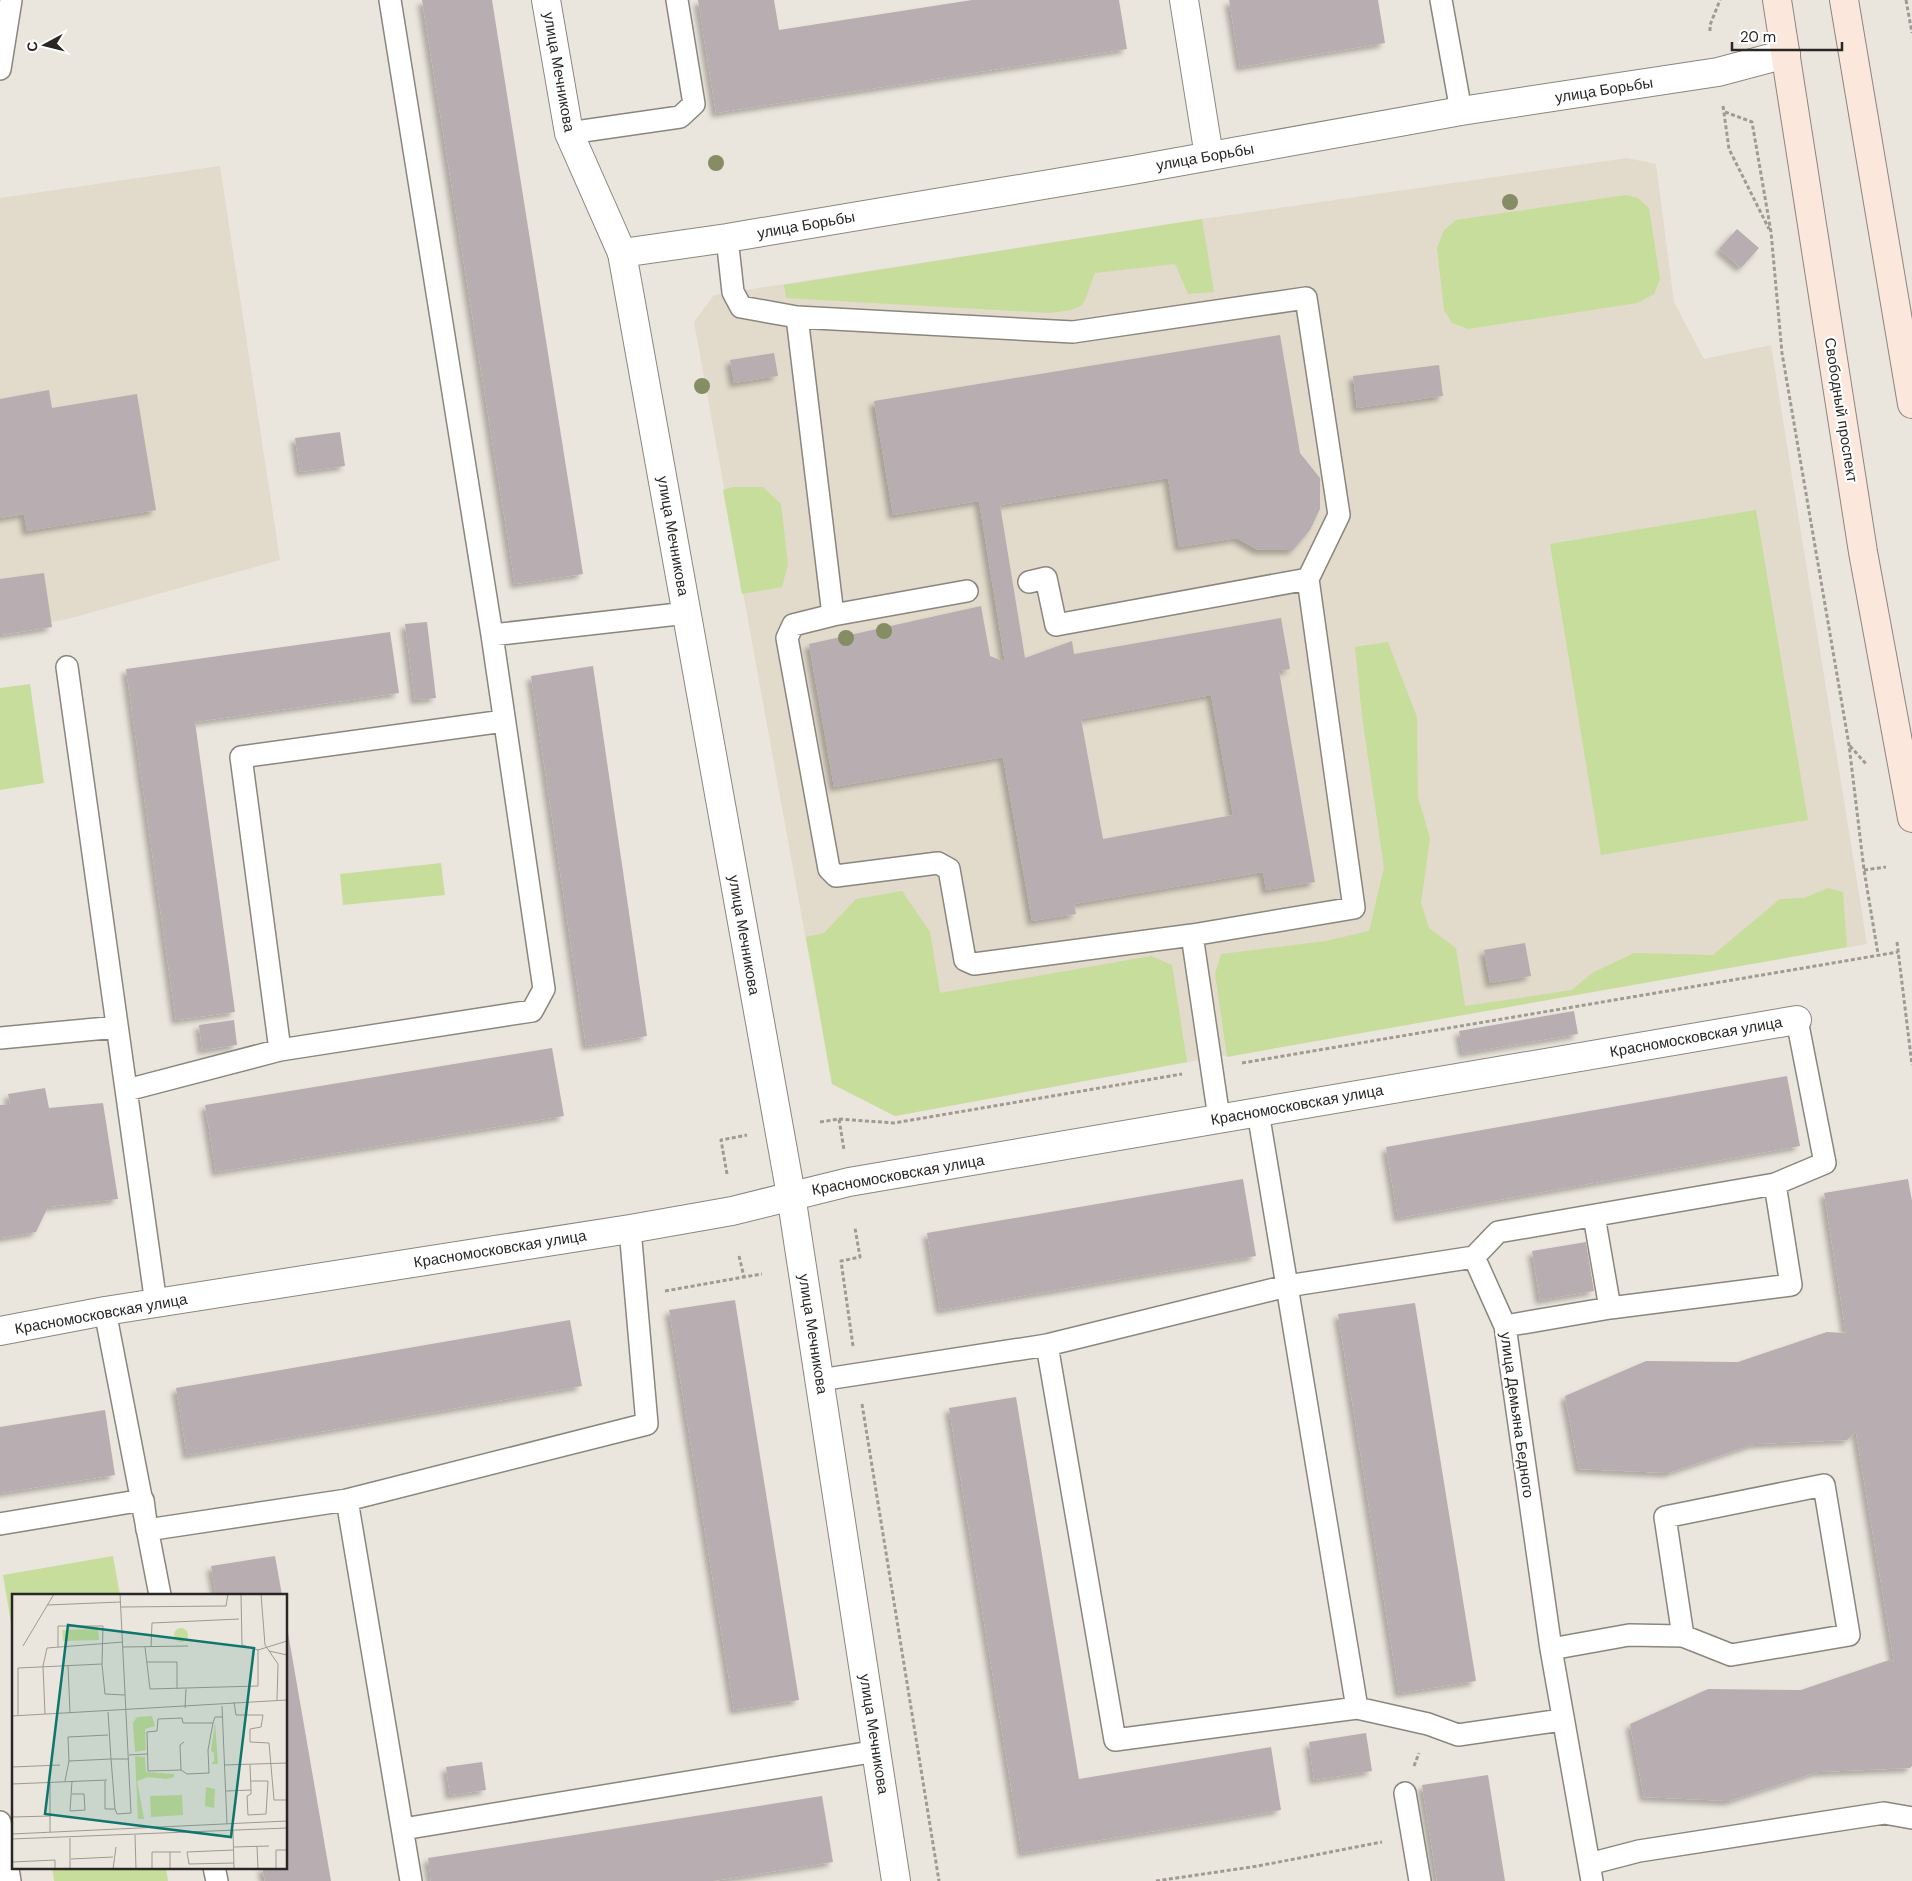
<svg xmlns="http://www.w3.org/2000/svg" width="1912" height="1881" font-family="'DM Sans',sans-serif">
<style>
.built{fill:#e2dacb}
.green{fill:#c7dd9b}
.building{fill:#b8adb0;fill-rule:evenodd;filter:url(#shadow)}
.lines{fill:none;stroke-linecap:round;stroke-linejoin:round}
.service-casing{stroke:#8a867e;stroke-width:24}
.minor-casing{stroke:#8a867e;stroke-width:30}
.tertiary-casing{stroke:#8a867e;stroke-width:30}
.secondary-casing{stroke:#8a867e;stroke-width:30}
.path{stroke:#9f9b94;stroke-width:3;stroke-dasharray:4 2.5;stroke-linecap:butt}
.service{stroke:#fff;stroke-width:21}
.minor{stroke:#fff;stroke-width:28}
.tertiary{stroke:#fff;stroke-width:28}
.secondary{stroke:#fbe7db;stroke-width:28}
.tree{fill:#868d65}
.labels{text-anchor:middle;stroke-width:4.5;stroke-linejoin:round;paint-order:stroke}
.street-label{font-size:15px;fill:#292724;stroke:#fff}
.inset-road{fill:none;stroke:#9d9a93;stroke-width:1}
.view{fill:#0f766e;fill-opacity:0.15;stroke:#0f766e;stroke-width:2.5}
.inset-edge{fill:none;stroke:#292724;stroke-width:2.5}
</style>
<defs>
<filter id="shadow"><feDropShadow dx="-4.5" dy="4.5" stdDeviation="2.5" flood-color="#0004"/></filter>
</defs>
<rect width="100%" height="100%" fill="#ebe6dd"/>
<!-- built -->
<path class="built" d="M1627 158 1656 164 1674 302 1704 359 1771 345 1867 944 1211 1058 895 1116 832 1084 694 322 714 295 1202 219Z
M220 166 280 560 64 620 0 630V198Z"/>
<!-- green -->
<path class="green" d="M1626 195 1638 198 1649 208 1660 279 1654 294 1637 303 1468 329 1452 323 1444 310 1437 248 1444 230 1456 220Z
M1202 219 1214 292 1188 294 1175 264 1095 273C1081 308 1090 308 1050 313L786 298 784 285Z
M733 487H763L781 504 788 564 782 587 742 594 723 490Z
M1756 510 1808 820 1601 855 1550 544Z
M1388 642 1417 717 1418 797 1430 838 1421 903 1429 928 1456 948 1465 1006 1572 990 1592 973 1634 953 1713 955 1780 899 1804 898 1828 888 1843 892 1847 947 1227 1057 1215 974 1221 954 1326 941 1369 931 1384 868 1362 716 1355 647Z
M30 684 44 783 0 790V688Z
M441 863 445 895 343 905 340 874Z
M902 891 930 932 940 993 1151 956 1172 965 1187 1062 895 1116 832 1084 806 937 824 933 856 899Z
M113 1556 120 1595H14V1641L3 1575Z
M52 1867H166L168 1881H54Z"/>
<!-- building -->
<path class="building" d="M422 0H492L583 574 515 584Z
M698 0H774L779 30 972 0H1119L1127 49 716 113Z
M1229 0H1378L1385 43 1240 67Z
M1737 229 1759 248 1741 268 1719 249Z
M1280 335 1300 453 1320 478V509L1310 530 1293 550H1258L1237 538 1179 547 1168 478 1000 505 1025 658 1072 641 1074 654 1281 618 1290 669 1279 671 1315 882 1266 890 1263 872 1074 904 1076 914 1032 921 1003 757 834 787 809 644 981 606 990 656 1005 662 979 501 893 515 874 401ZM1211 695 1233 815 1103 839 1081 719Z
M774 353 778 376 734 383 730 360Z
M1439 365 1443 396 1357 408 1353 376Z
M49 390 52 408 137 394 156 510 27 531 24 514 0 518V399Z
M340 432 345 466 300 472 295 438Z
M44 573 52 627 0 635V579Z
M427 622 436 698 415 700 405 624Z
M390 632 399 693 195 722 235 1012 176 1020 126 669Z
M593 666 647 1036 586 1046 531 676Z
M1525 943 1531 976 1490 983 1484 950Z
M1574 1011 1578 1034 1463 1053 1459 1031Z
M234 1020 237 1045 202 1050 199 1025Z
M552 1048 564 1116 216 1172 205 1105Z
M1787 1076 1800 1146 1398 1218 1386 1147Z
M45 1088 49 1108 103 1103 118 1199 48 1207 36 1232 0 1238V1105L10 1104 8 1094Z
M1243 1179 1256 1256 940 1310 927 1233Z
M1908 1179 1912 1201V1766L1910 1768 1817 1772 1729 1801 1644 1797 1630 1724 1708 1689 1801 1690 1889 1660 1894 1662 1856 1432 1847 1440 1754 1444 1668 1473 1579 1469 1565 1396 1646 1361 1738 1362 1827 1332 1846 1333 1824 1193Z
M1586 1242 1594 1291 1540 1300 1532 1251Z
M735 1300 799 1700 734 1710 669 1310Z
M1415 1303 1476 1681 1399 1693 1338 1314Z
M570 1320 582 1386 187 1455 176 1388Z
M1016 1397 1079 1779 1271 1747 1281 1810 1022 1853 949 1408Z
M105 1410 115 1475 0 1493V1427Z
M275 1556 282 1595H216L211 1566Z
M286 1627H287L331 1881H265L262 1867H286Z
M1366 1733 1372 1771 1314 1780 1309 1742Z
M482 1762 486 1790 450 1795 446 1767Z
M1488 1775 1505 1881H1437L1422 1785Z
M822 1796 833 1862 713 1881H431L428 1858Z"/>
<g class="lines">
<defs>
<path id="service" d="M1441 0 1461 111
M0 69 11 0
M569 133 680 117 694 104 677 0
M727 238 733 292 741 307 797 317 833 615 793 625 787 638 829 869 836 876 938 863 949 869 965 960 974 964 1192 935 1354 908 1308 579
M797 317 1073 332 1306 298 1339 515 1308 579 1056 625 1046 578 1029 582
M833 615 967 591
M492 635 687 613
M67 667 156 1304
M1192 935 1219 1118
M0 1038 117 1027
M280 1050 241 757 504 721
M127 1090 280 1050 532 1011 544 989 492 635 390 0
M1258 1112 1287 1286 1474 1257
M1775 1184 1825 1163 1797 1020
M1594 1216 1610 1308
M1474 1257 1498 1232 1775 1184 1791 1285 1610 1308 1505 1326
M1474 1257 1505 1326 1551 1649 1592 1881
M105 1311 160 1595
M1047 1345 1115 1740 1357 1708
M820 1380 1047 1345 1287 1286 1357 1708 1428 1724 1458 1735 1562 1720
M347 1500 647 1424 630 1229
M0 1524 143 1500 147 1530 347 1500 411 1881
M1551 1649 1629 1635 1683 1636 1731 1655 1849 1635 1824 1485 1665 1517 1683 1636
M1405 1793 1420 1881
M0 1822 10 1881
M403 1829 877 1751
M1589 1864 1639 1851 1884 1813 1912 1818
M214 1867 217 1881"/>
<path id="minor" d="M546 0 569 133 622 253
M1184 0 1209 156
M0 1331 105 1311 630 1229 732 1211 849 1182 1797 1020"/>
<path id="tertiary" d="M896 1881 791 1195 622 253 727 238 1133 170 1461 111 1718 72 1786 54"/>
<path id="secondary" d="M1777 0 1863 552 1912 818
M1844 0 1912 404"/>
</defs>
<!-- service casing -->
<use href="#service" class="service-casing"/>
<!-- minor casing -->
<use href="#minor" class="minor-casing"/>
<!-- tertiary casing -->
<use href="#tertiary" class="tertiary-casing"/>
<!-- secondary casing -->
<use href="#secondary" class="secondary-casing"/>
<!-- path -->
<path class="path" d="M1906 0 1912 33
M1710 31V25L1720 0
M1723 106 1729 149 1769 229
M1725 112 1752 122 1771 232 1782 353 1849 745 1864 870 1878 954
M1850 746 1867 765
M1864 870 1886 867
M1897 942 1912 1065
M1242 1063 1898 952
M839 1119 894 1123 1182 1074
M820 1122 839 1119 844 1150
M727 1174 721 1140 747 1135
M739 1256 744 1277 762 1274
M665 1291 744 1277
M853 1346 841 1261 860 1257 855 1228
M862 1404 939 1881
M1414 1766 1419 1753
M1156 1881 1258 1866 1382 1842"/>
<!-- service -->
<use href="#service" class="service"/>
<!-- minor -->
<use href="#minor" class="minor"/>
<!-- tertiary -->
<use href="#tertiary" class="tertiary"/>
<!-- secondary -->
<use href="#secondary" class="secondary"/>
</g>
<!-- trees -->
<g class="tree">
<circle cx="716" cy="163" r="8"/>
<circle cx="1510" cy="202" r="8"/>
<circle cx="702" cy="386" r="8"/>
<circle cx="884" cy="631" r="8"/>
<circle cx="846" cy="638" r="8"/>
</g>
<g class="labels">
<!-- street labels -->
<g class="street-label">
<text transform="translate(559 72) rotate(80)" y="5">улица Мечникова</text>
<text transform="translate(1604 90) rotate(-9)" y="5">улица Борьбы</text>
<text transform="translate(1205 157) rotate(-10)" y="5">улица Борьбы</text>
<text transform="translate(806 225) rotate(-10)" y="5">улица Борьбы</text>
<text transform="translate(1841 410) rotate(81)" y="5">Свободный проспект</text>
<text transform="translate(673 536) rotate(80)" y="5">улица Мечникова</text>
<text transform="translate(744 935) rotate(80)" y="5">улица Мечникова</text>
<text transform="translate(1696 1037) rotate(-10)" y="5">Красномосковская улица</text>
<text transform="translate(1297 1105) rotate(-10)" y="5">Красномосковская улица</text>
<text transform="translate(898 1175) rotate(-10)" y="5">Красномосковская улица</text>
<text transform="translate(500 1249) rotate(-9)" y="5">Красномосковская улица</text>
<text transform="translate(101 1314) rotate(-10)" y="5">Красномосковская улица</text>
<text transform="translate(813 1334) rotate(81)" y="5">улица Мечникова</text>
<text transform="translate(1517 1415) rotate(82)" y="5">улица Демьяна Бедного</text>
<text transform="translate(874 1734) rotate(81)" y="5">улица Мечникова</text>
</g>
</g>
<!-- overview -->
<g transform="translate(12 1594)">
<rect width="275" height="275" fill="#ebe6dd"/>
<path d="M162 41a7 7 0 1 1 14 0a7 7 0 1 1-14 0ZM86 35 87 46 51 47 50 36ZM140 122 143 132 133 135 134 156 123 158 121 129 125 123ZM203 128 206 170H199L202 167V159L199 157ZM123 162 133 163 134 178 162 180V183L154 185 136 183 125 187 132 225H126ZM194 193 203 195 202 214 193 212ZM170 201 171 221 139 223 138 202Z" fill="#c7dd9b"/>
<path class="inset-road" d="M229 0 230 51 246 56 275 47M249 0 253 51 266 70 265 106M35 11 109 8M109 13 214 12 216 0M11 52 42 0M111 53 176 52M133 53 138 95 246 92V56M139 53 140 29 227 25M257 57 275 61M135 68H165V95M90 70 93 100 113 101M56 71 58 119M222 108 224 121H251L249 133 238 135V148L257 149 262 206H275M210 112 215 230M173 114 174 95M33 120 31 72 35 54 111 48M6 121V74L90 70 91 32H46V53M0 122 275 106M172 148 168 151 169 176 175 180 197 179 196 156 201 129M117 161 135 160M57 167 56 143 96 141M212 171 275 169M0 173 48 171M169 176 136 177 135 138 145 137 146 125 170 124 171 129H201L203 123H210M53 187 57 167 99 165 96 118M93 187V215H103L99 165H117M239 187H256L254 220 236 221 235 202 239 200V196M0 190 95 186M214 197 239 196 238 171M60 200H72L73 216 58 217 60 187M103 215 105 220 119 219 108 0M0 223 39 222M221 236 222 275M38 238V188M0 240 275 227M123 241 124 275M58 244V275M0 245 275 234M245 252 246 275M222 253 257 252M59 265 101 263M0 268 43 266V275M222 269 177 270 175 258 222 256M101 275 104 253M140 275V258H169M158 275V258M264 275V256H275"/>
<path class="view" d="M56 31 242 54 219 243 33 220Z"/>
<rect width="275" height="275" class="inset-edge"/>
</g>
<!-- north arrow -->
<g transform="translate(45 45) rotate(263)" stroke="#ffffff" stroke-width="4" paint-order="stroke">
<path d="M0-4L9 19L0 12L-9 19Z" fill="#292724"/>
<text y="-8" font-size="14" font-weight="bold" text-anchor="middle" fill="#292724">С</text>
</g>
<!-- scale -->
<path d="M1732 42v8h110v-8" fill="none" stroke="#292724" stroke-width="2.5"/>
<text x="1740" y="42" font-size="15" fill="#292724" stroke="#ffffff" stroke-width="4" paint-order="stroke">20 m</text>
</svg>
